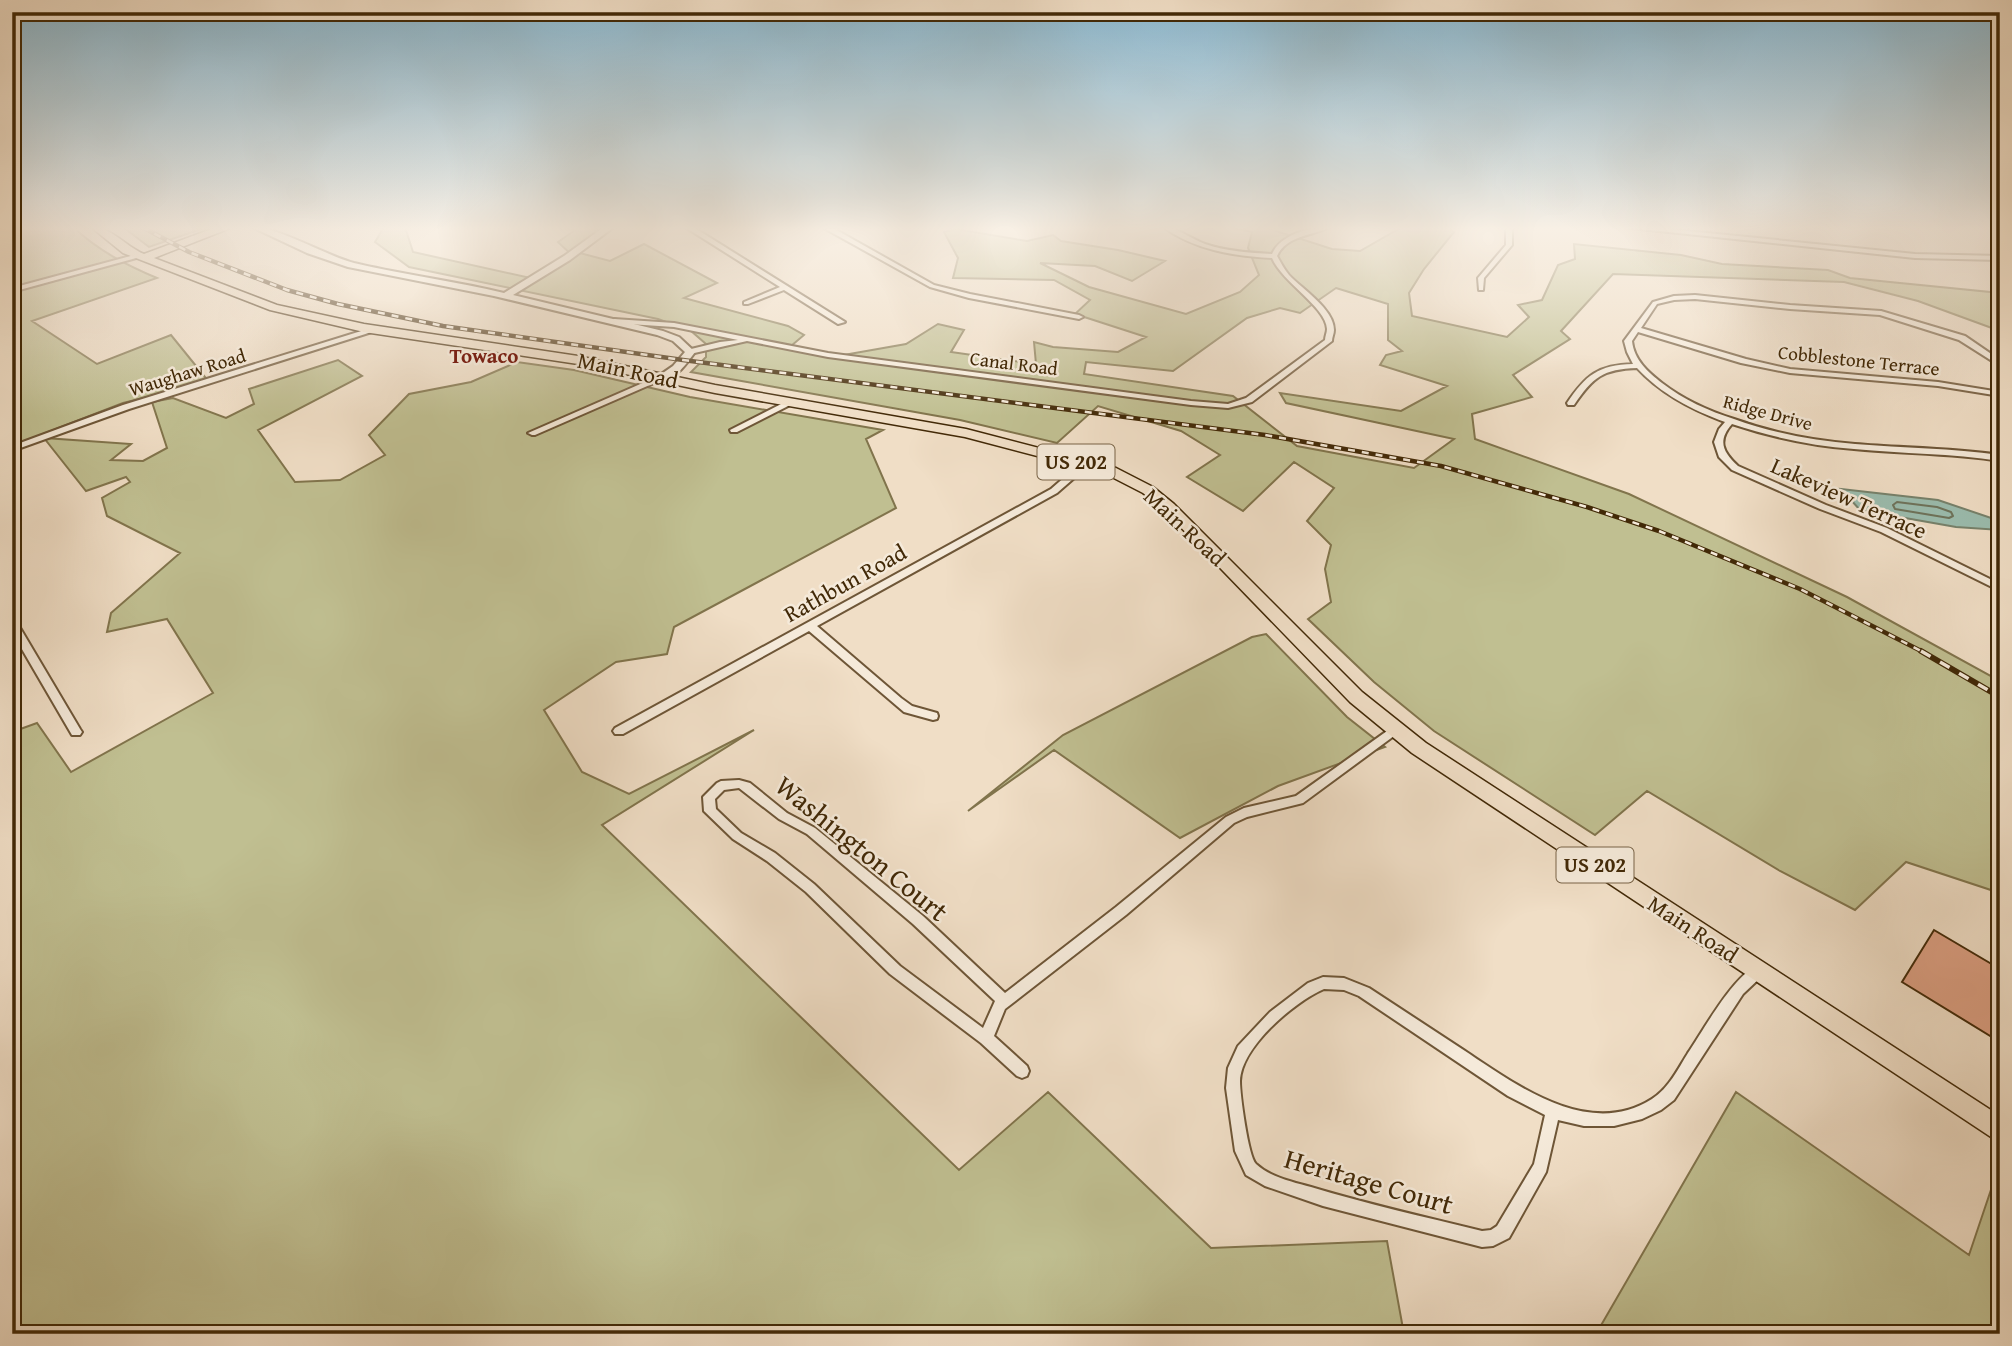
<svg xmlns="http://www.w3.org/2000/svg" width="2012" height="1346" font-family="'Gentium Book Plus',serif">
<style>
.green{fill:#c0bf91;stroke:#81744c;stroke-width:2;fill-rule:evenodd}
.water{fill:#9bbdaf;stroke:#77826c;stroke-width:2}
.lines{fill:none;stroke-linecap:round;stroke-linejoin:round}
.shore{stroke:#6e735b;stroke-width:2}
.building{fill:#db9e81;stroke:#422907;stroke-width:2}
.minor-casing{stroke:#6e5637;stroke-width:4}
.tertiary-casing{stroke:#6e5637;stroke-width:4}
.primary-casing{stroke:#422907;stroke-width:3}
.minor{fill:#f5eada;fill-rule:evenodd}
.tertiary{fill:#f5eada;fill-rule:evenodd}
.primary{fill:#f0dec6;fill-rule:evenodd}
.rail-far1-casing{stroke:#422907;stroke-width:4.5}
.rail-casing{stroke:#422907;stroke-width:6}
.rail-far1{stroke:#f5eada;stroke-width:2.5;stroke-dasharray:7;stroke-linecap:butt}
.rail{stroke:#f5eada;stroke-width:3.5;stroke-dasharray:11;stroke-linecap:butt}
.labels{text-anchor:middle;stroke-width:5;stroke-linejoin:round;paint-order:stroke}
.far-street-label{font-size:19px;fill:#422907;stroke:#f5eada}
.far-quarter-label{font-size:21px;font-weight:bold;fill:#7a1f14;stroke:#f5eada}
.shield{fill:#f5eada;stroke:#786346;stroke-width:2}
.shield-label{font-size:21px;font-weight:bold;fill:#422907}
.street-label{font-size:23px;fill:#422907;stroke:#f5eada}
.near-street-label{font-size:28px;fill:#422907;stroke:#f5eada}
</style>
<rect width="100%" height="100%" fill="#f0dec6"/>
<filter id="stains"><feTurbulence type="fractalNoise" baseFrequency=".00286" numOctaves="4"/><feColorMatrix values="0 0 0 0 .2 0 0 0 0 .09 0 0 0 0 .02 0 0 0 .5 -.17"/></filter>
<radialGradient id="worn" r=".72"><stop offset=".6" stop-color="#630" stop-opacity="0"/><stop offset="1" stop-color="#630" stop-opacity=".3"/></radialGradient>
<!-- green -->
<path class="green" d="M12 227H73C99 251 126 265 157 278L32 321 97 364 171 335 209 382 123 403 12 446Z
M123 227H207L149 247Z
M384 227H405L413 252 535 279 572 255 558 242 575 230 546 227H586L601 233 576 252 610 261 644 244 717 283 684 298 788 326 804 335 791 346 838 356 906 344 938 324 964 330 951 352 1036 364 1034 342 1053 347 1118 352 1146 337 1075 314 1090 300 1054 280 953 278 958 258 944 232 956 229 1027 241 1053 235 1061 241 1118 250 1165 261 1132 281 1095 266 1040 263 1089 287 1186 314 1240 292 1259 275 1248 248 1252 232 1230 227H1264L1332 249 1360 251 1402 227H1446L1454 232 1424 269 1409 293 1412 316 1507 337 1529 317 1518 305 1542 300 1558 265 1575 259 1574 244 1681 255 1722 264 1828 270 1850 278 2000 293V331L1918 301 1844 282 1613 274 1561 331 1570 339 1513 375 1532 397 1472 414 1475 439 1629 494 1847 597 2000 681V893L1906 862 1855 910 1780 871 1647 791 1595 835 1434 731 1374 682 1308 619 1331 602 1325 569 1331 545 1307 521 1334 488 1294 462 1243 511 1187 477 1220 455 1181 431 1098 406 1057 443 960 420 691 372 706 357V344L691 331 658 319 409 267 375 242ZM1336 288 1388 304V340L1402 351 1386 355 1380 365 1447 386 1401 411 1280 393 1286 403 1454 439 1414 468 1297 446 1233 396 1084 374 1086 362 1173 371 1247 318 1280 308 1300 313Z
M338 360 362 376 258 430 295 482 340 480 385 455 369 435 409 394 471 382 517 362 574 370 690 397 883 430 866 439 896 508 674 627 667 654 616 662 544 710 582 772 629 794 754 730 602 825 959 1170 1048 1092 1211 1248 1387 1241 1404 1334H12V732L37 723 71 772 213 693 167 619 107 632 111 613 180 553 107 516 102 498 130 482 126 477 86 491 44 438 131 444 111 460 143 461 167 448 152 402 173 398 226 418 254 404 249 389Z
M1266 634 1347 717 1385 747 1278 786 1180 838 1054 750 968 811 1063 735 1252 637Z
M1736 1092 1969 1255 2000 1163V1334H1596Z"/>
<!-- water -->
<path class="water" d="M1841 489 1938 500 2000 521V530L1956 527 1860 510Z"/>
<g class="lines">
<!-- shore -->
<path class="shore" d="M1897 502 1937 507 1951 512 1953 516 1949 518 1895 509 1893 505Z"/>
</g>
<!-- building -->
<path class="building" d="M1934 930 2000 969V1042L1902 982Z"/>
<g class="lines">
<defs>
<path id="minor" d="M685 227H693L845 322 838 324 784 290 748 304H744V302L780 287Z
M822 227H831L934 285 970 294 1079 315 1083 317 1079 319 969 298 930 287Z
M1163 227C1177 227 1191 239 1205 244 1226 251 1249 253 1272 254 1281 234 1310 227 1330 227 1312 236 1287 235 1277 256 1281 263 1284 269 1289 275 1302 289 1334 309 1334 330 1334 334 1332 337 1332 341L1252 402 1228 408 1191 405 828 357 747 341 690 354 686 352 687 350 720 342 738 340 674 327 614 323 610 321 614 319 674 323 828 353 1191 401 1228 404 1246 398 1325 340C1325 336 1327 333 1327 329 1326 307 1282 282 1272 258 1233 256 1195 250 1163 227Z
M1506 227H1512V245L1484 278 1483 290H1479L1478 278 1506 245Z
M1621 227H1648L1915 254 2000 256V260L1915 258Z
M138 254 141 256 140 257 12 292V288Z
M1695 295 1790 305 1881 311 1965 336 2000 360V366L1959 340 1880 315 1790 309 1695 299 1674 300 1657 304 1641 328 1746 359 1790 369 1938 382 2000 392V396L1938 386 1790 373 1741 363 1638 332 1632 341C1634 360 1648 372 1662 383 1684 400 1709 411 1734 419 1773 433 1814 441 1855 444 1903 448 1952 448 2000 455V461C1951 453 1903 454 1854 449 1812 446 1771 437 1732 424 1717 441 1723 452 1738 466L1826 505 1887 528 2000 584V591L1881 532 1820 509 1732 470 1719 457 1714 442 1719 429 1725 422C1692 410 1661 394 1637 368 1603 369 1593 377 1574 405H1568L1567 403C1586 375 1598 365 1633 364L1627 352 1624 341 1653 302 1674 296Z
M371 328 378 330 129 409 12 451V446L123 405Z
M661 375H667L668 377 535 435H532L528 433Z
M789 400H792L796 402 737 432H731L730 430Z
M1085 461 1088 462V466L1057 493 817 626 901 698 912 706 937 713 938 716 937 719 933 720 904 712 809 631 623 734H615L613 731 615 728 1051 489 1082 462Z
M12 620 16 621 80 729 82 732 80 735H72L12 632Z
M1394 726 1398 727 1400 730 1398 733 1303 803 1247 817 1234 823 1126 915 1005 1009 994 1036 1027 1066 1029 1071 1027 1076 1022 1078 1017 1076 981 1043 890 974 806 892 767 861 733 839 704 811 703 797 717 783 721 781 739 780 750 783 787 813 815 828 923 916 1005 993 1116 907 1226 817 1244 808 1296 796ZM739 788 779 819 807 834 913 924 995 1001 983 1028 900 966 814 884 775 853 741 833 716 809 715 799 724 790Z
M1757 966 1762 968 1764 972 1762 976 1743 994 1674 1100 1661 1110 1642 1119 1614 1126H1584L1558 1120 1546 1172 1509 1238 1493 1246 1482 1247 1323 1206 1265 1186 1246 1175 1235 1151 1226 1088 1228 1068 1238 1046 1270 1012 1308 983 1323 977 1344 978 1369 988C1400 1008 1431 1029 1462 1049 1515 1084 1588 1140 1652 1099 1669 1088 1678 1069 1688 1053 1703 1031 1733 976 1757 966ZM1324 989 1344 990 1359 996 1508 1096 1545 1115 1534 1164 1497 1226 1491 1230 1482 1231C1425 1217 1367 1204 1311 1187 1293 1182 1270 1177 1256 1164 1248 1156 1240 1094 1240 1081 1241 1047 1294 1002 1324 989Z"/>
<path id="tertiary" d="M252 227C279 227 324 255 354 263 404 275 455 281 504 293L564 256 604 227H614L570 260 513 295 663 331 679 337 695 352C686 364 676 380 660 379V375L673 366 685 352 673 341 657 335 494 296 348 267 307 253Z"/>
<path id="primary" d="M91 227C112 227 125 246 144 254L217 227H233L154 258 277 305 364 324 578 356 715 385 966 429 1116 468 1153 487 1174 504 1362 692 1426 743 2000 1116V1143L1412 753 1350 702 1164 510 1143 493 1106 474 965 437 715 393 578 364 364 332 270 310 123 253Z"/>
</defs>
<!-- minor casing -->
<use href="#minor" class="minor-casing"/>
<!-- tertiary casing -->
<use href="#tertiary" class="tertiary-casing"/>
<!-- primary casing -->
<use href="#primary" class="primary-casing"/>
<!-- minor -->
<use href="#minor" class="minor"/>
<!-- tertiary -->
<use href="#tertiary" class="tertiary"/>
<!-- primary -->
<use href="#primary" class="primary"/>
<defs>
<path id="rail-far1" d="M142 227 189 252 287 290 338 304 443 326 683 360 1265 435 1441 466 1587 507 1659 531 1800 589 1925 653"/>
<path id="rail" d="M1921 651 2000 697"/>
</defs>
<!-- rail-far1 casing -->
<use href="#rail-far1" class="rail-far1-casing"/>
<!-- rail casing -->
<use href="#rail" class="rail-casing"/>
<!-- rail-far1 -->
<use href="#rail-far1" class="rail-far1"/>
<!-- rail -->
<use href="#rail" class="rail"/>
</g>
<!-- sky -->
<linearGradient id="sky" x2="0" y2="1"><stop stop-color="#89b8d1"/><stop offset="0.55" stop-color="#f8f0e5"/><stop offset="1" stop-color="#f8f0e5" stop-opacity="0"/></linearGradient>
<rect width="2012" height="416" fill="url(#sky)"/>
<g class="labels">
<!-- far-street labels -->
<g class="far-street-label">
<text transform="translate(1859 360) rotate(6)" y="7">Cobblestone Terrace</text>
<text transform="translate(1014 363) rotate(7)" y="7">Canal Road</text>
<text transform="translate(187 372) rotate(-17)" y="7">Waughaw Road</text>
<text transform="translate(1768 412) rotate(15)" y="7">Ridge Drive</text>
</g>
<!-- far-quarter labels -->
<g class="far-quarter-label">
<text x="484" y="363">Towaco</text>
</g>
<!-- shield labels -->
<g class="shield">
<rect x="1037.5" y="444.5" width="77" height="35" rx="5"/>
<rect x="1556.5" y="847.5" width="77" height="35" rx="5"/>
</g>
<g class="shield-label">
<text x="1076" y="469">US 202</text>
<text x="1595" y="872">US 202</text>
</g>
<!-- street labels -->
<g class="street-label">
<text transform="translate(628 370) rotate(12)" y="8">Main Road</text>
<text transform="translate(1849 498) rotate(24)" y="8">Lakeview Terrace</text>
<text transform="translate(1185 527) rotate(43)" y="8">Main Road</text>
<text transform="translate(845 583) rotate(-29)" y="8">Rathbun Road</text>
<text transform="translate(1693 929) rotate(33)" y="8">Main Road</text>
</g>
<!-- near-street labels -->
<g class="near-street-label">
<text transform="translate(862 848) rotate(39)" y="10">Washington Court</text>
<text transform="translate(1369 1181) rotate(16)" y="10">Heritage Court</text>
</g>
</g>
<!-- margin -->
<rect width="2012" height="1346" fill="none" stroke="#f0dec6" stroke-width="42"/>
<rect x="14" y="14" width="1984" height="1318" fill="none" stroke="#422907" stroke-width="3.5"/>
<rect x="21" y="21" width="1970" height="1304" fill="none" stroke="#422907" stroke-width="2"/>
<rect width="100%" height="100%" filter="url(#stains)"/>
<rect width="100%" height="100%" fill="url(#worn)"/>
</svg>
